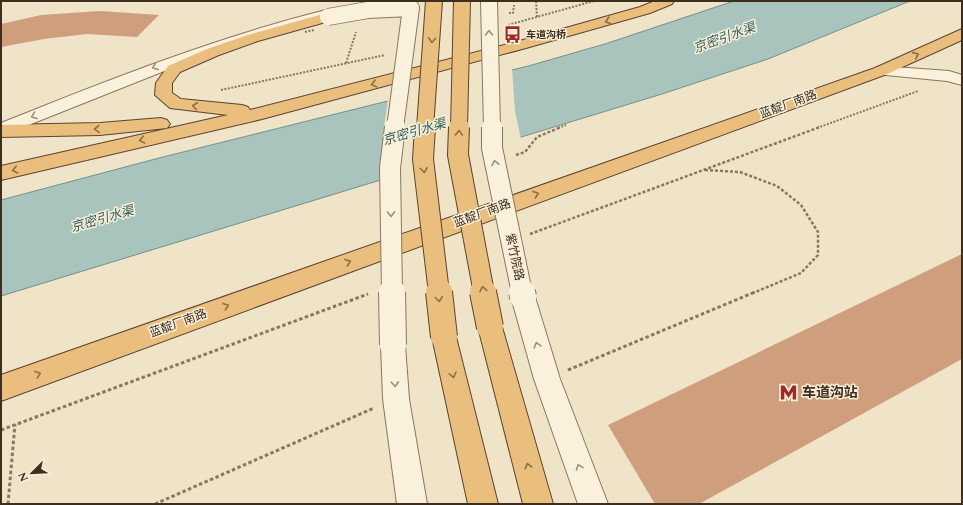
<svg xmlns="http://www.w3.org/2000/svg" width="963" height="505" font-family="Spectral,'Noto Sans SC',serif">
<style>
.water{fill:#a9c4bc;stroke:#6f938a}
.pier{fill:#f0e4c8}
.building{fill:#cf9f7d}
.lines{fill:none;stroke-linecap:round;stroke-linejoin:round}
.tertiary-casing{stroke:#8d765c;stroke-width:2}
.trunk-casing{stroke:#5b4430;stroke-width:2}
.path-far2{stroke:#8d765c;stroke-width:2;stroke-dasharray:2 1.5;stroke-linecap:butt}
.path-far1{stroke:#8d765c;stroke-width:2.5;stroke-dasharray:3 2;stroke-linecap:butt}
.path{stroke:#8d765c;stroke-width:3;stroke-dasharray:3.5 2.5;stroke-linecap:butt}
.tertiary{fill:#faf1dc;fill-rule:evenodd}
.trunk{fill:#eabe7c;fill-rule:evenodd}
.tertiary-bridge-far2-casing{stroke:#8d765c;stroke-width:18;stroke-linecap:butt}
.tertiary-bridge-far1-casing{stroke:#8d765c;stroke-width:22;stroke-linecap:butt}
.tertiary-bridge-casing{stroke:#8d765c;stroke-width:28;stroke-linecap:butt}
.trunk-bridge-far2-casing{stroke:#5b4430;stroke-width:18;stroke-linecap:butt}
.trunk-bridge-far1-casing{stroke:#5b4430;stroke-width:22;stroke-linecap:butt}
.trunk-bridge-casing{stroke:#5b4430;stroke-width:28;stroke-linecap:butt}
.path-bridge{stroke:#8d765c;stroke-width:2;stroke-dasharray:2 1.5;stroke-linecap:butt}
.tertiary-bridge-far2{stroke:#faf1dc;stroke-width:16}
.tertiary-bridge-far1{stroke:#faf1dc;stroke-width:20}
.tertiary-bridge{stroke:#faf1dc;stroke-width:26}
.trunk-bridge-far2{stroke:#eabe7c;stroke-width:16}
.trunk-bridge-far1{stroke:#eabe7c;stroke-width:20}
.trunk-bridge{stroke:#eabe7c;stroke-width:26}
.oneway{stroke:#8b6f49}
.oneway2{stroke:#9c907e}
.labels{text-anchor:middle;stroke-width:3;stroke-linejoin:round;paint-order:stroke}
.far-poi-label{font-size:10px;font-weight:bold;fill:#3d2e20;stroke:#f7eed8;text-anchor:start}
.street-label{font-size:12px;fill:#3d2e20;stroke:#f7eed8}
.water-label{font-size:13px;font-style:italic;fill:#2f5d5a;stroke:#f7eed8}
.near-poi-label{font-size:14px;font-weight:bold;fill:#3d2e20;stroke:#f7eed8;text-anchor:start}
</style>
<rect width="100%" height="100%" fill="#f0e4c8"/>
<!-- water -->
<path class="water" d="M734 1H910L768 59 662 94 1 296V200L159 158 532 65 608 43Z"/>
<!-- pier -->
<path class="pier" d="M512 68 515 111 521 139 382 182 384 127 388 99Z"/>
<!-- building -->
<path class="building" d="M100 11 159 15 137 37 87 34 44 39 1 47V24L41 15Z
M962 254V359L699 504H655L608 425Z"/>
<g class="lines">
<defs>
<path id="tertiary" d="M326 10 331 11 333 14 331 17 289 28 207 54 1 136V123C108 80 214 38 326 10Z
M881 66 949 71 962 75V85L947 81 875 74 873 71 875 68Z
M523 287 531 290 535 297 560 379 608 504H578L534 379 511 297 515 290Z
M393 334 402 337 405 345 409 399 427 504H397L383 399 381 345 384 337Z"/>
<path id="trunk" d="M655 1H674L672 4 650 13 526 48 262 119 1 180V166L228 115 170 108 155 95 156 83 168 66 207 49 248 35 323 14H333L335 17 333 20 258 41 219 55 180 72 172 83V93L181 99 242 105 248 107 250 110 516 42 640 7Z
M962 29V40L887 74 1 401V375L875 68Z
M161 118 167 120 170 124 167 128 100 135 1 137V125L100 123Z
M490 316 499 319 502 327 553 504H523L478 327 481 319Z
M444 326 453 329 456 337 498 504H468L432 337 435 329Z"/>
</defs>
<!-- tertiary casing -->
<use href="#tertiary" class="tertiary-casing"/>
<!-- trunk casing -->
<use href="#trunk" class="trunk-casing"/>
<!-- path-far2 -->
<path class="path-far2" d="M536 1 537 17
M509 13H513L514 5
M508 25 594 1
M346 63 356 32
M221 90 385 55
M558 128 566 125
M817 128 918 91"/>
<!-- path-far1 -->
<path class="path-far1" d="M516 155 525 152 537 137 561 127
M705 170 740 172 777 186 801 205 818 232V255L801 273 753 293
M530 234 820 127"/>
<!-- path -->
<path class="path" d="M568 370 755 292
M1 430 368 294
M8 504 15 424
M155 504 374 408"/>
<!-- tertiary -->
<use href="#tertiary" class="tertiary"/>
<!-- trunk -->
<use href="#trunk" class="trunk"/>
<defs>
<path id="tertiary-bridge-far2" d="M489 1 492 128
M328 17 368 10 411 8 395 128"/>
<path id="tertiary-bridge-far1" d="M492 127V148L522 293
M392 293 390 168 395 127"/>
<path id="tertiary-bridge" d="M392 292 393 345
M522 292 523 297"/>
<path id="trunk-bridge-far2" d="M425 128 434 1
M459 128 462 1"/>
<path id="trunk-bridge-far1" d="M425 127 423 159 439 293
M459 127 458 155 484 293"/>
<path id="trunk-bridge" d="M439 292 444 337
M483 292 490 327"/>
</defs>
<!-- tertiary-bridge-far2 casing -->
<use href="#tertiary-bridge-far2" class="tertiary-bridge-far2-casing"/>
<!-- tertiary-bridge-far1 casing -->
<use href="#tertiary-bridge-far1" class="tertiary-bridge-far1-casing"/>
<!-- tertiary-bridge casing -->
<use href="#tertiary-bridge" class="tertiary-bridge-casing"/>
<!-- trunk-bridge-far2 casing -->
<use href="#trunk-bridge-far2" class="trunk-bridge-far2-casing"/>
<!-- trunk-bridge-far1 casing -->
<use href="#trunk-bridge-far1" class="trunk-bridge-far1-casing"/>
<!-- trunk-bridge casing -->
<use href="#trunk-bridge" class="trunk-bridge-casing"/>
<!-- path-bridge -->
<path class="path-bridge" d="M305 32 314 30"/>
<!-- tertiary-bridge-far2 -->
<use href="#tertiary-bridge-far2" class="tertiary-bridge-far2"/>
<!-- tertiary-bridge-far1 -->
<use href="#tertiary-bridge-far1" class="tertiary-bridge-far1"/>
<!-- tertiary-bridge -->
<use href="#tertiary-bridge" class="tertiary-bridge"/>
<!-- trunk-bridge-far2 -->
<use href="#trunk-bridge-far2" class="trunk-bridge-far2"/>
<!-- trunk-bridge-far1 -->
<use href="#trunk-bridge-far1" class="trunk-bridge-far1"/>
<!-- trunk-bridge -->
<use href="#trunk-bridge" class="trunk-bridge"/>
</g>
<!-- one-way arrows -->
<defs><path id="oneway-chevron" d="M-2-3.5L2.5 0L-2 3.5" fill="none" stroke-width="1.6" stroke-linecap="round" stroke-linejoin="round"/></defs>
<g class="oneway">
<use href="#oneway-chevron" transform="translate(608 21) rotate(164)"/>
<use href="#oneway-chevron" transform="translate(432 40) rotate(94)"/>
<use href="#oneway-chevron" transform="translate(916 55) rotate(-24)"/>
<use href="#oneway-chevron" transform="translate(374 84) rotate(165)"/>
<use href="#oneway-chevron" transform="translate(195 106) rotate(-173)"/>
<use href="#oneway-chevron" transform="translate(97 129) rotate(178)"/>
<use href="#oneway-chevron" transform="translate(459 133) rotate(-88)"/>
<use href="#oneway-chevron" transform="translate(142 140) rotate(167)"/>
<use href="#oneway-chevron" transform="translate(15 170) rotate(167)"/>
<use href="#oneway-chevron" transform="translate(424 170) rotate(83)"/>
<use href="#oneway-chevron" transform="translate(536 194) rotate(-20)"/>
<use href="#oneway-chevron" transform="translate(348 262) rotate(-20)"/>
<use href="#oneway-chevron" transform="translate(483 289) rotate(-101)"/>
<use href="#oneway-chevron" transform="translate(439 299) rotate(83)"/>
<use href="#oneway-chevron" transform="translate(226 306) rotate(-20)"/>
<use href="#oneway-chevron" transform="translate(38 374) rotate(-20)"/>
<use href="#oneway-chevron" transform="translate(453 375) rotate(77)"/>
<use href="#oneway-chevron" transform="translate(528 466) rotate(-105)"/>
</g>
<g class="oneway2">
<use href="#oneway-chevron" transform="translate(489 33) rotate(-91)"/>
<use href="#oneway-chevron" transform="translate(155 67) rotate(159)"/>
<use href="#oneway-chevron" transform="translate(34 116) rotate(158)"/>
<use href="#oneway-chevron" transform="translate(495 163) rotate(-102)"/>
<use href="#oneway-chevron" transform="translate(391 214) rotate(89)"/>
<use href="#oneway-chevron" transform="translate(537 345) rotate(-106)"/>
<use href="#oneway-chevron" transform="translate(395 384) rotate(87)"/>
<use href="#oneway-chevron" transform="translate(579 467) rotate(-110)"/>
</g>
<!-- icons -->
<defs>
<symbol id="bus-bare" viewBox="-9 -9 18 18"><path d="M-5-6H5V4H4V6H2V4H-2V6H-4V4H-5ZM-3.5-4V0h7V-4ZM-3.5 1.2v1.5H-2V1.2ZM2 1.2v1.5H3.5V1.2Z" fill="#9e2a2b" stroke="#f7eed8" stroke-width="2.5" paint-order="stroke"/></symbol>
<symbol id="metro-bare" viewBox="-9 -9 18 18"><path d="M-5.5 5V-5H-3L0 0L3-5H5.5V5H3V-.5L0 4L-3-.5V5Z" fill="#9e2a2b" stroke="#f7eed8" stroke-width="2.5" paint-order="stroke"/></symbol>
</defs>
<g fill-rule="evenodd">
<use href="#bus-bare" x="500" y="22" width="25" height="25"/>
<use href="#metro-bare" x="776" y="380" width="25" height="25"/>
</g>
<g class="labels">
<!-- far-poi labels -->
<g class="far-poi-label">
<text x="526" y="38">车道沟桥</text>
</g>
<!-- street labels -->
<g class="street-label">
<text transform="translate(788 104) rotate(-20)" y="4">蓝靛厂南路</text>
<text transform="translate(482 213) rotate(-20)" y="4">蓝靛厂南路</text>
<text transform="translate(515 257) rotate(78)" y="4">紫竹院路</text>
<text transform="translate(178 323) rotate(-20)" y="4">蓝靛厂南路</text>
</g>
<!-- water labels -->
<g class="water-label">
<text transform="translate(724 37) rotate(-20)" y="5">京密引水渠</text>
<text transform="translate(414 131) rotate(-16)" y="5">京密引水渠</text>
<text transform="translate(102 218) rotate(-16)" y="5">京密引水渠</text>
</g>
<!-- near-poi labels -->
<g class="near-poi-label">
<text x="802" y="397">车道沟站</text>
</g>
</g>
<!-- border -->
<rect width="963" height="505" fill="none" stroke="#3d2e20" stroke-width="4"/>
<!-- north arrow -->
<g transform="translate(32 473) rotate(246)" stroke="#f7eed8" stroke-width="3" paint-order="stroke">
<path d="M0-3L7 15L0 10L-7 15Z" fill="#3d2e20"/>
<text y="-6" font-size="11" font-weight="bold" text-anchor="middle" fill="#3d2e20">N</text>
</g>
</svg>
